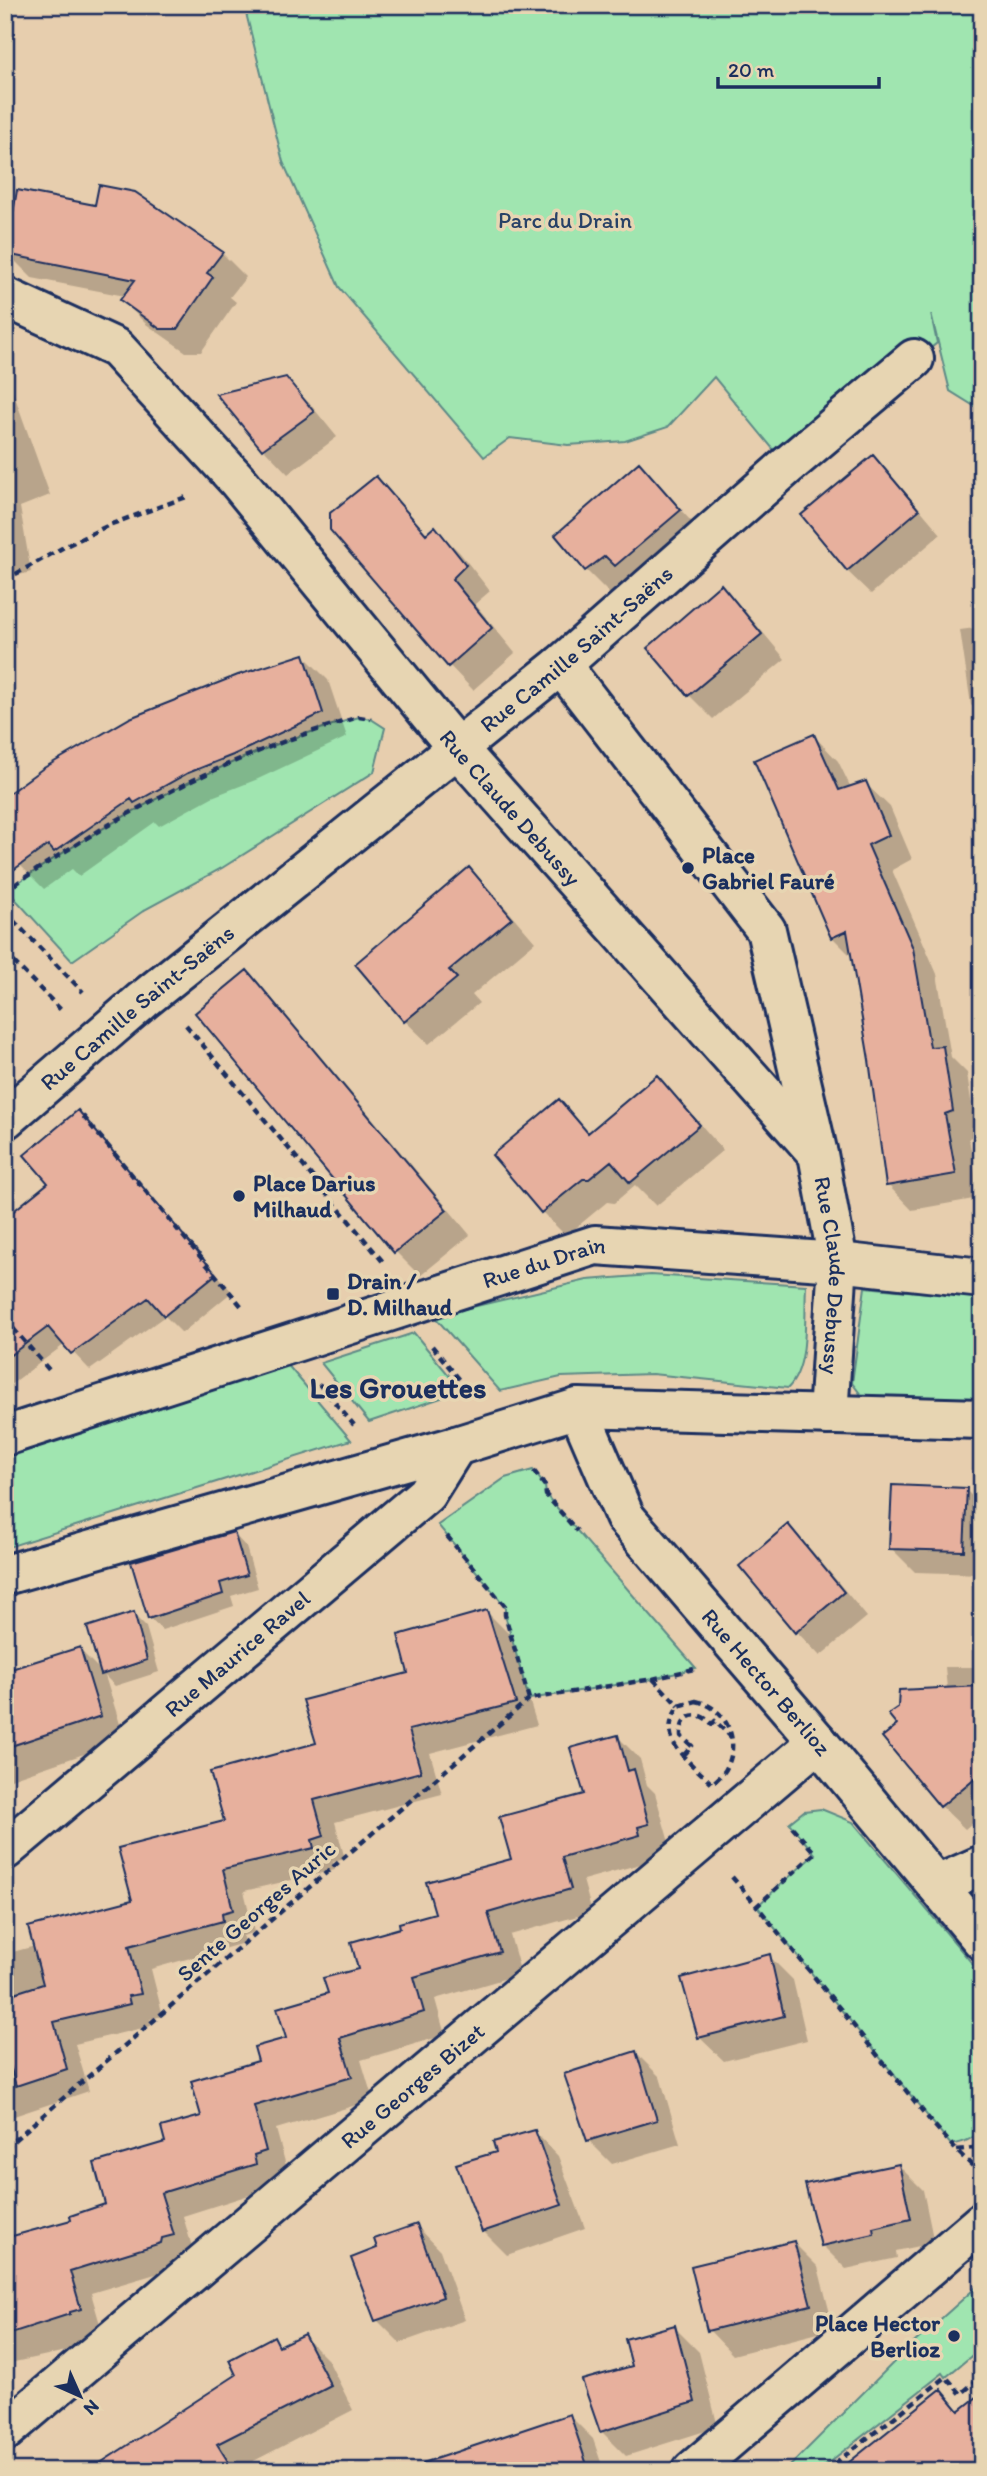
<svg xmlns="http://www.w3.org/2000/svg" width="987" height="2476" font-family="Itim,sans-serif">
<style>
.green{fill:#a0e5b0;stroke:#5e8a87;stroke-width:2}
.shadow{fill:#0003}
.building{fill:#e7b09d;stroke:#1b2f5e;stroke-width:2}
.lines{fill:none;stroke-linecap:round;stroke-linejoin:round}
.minor-casing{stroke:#1b2f5e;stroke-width:44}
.path{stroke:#1b2f5e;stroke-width:4.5;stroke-dasharray:7 5;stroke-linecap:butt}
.minor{stroke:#e7d5b2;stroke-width:38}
.poi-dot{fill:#1b2f5e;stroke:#e7d5b2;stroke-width:2.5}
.labels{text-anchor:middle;stroke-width:7;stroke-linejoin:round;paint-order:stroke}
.park-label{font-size:23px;fill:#284166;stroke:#e7d5b2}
.street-label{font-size:23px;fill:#1b2f5e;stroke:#e7d5b2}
.poi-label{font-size:23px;font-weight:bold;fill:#1b2f5e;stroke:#e7d5b2;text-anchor:start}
.district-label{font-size:30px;font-weight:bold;fill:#1b2f5e;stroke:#e7d5b2}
</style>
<rect width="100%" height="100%" fill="#e7ceae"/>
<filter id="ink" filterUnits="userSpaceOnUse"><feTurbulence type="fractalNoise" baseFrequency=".0143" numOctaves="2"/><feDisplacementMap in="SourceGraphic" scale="14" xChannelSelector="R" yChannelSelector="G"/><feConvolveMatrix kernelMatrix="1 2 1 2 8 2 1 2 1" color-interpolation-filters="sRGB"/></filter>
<g filter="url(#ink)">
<!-- green -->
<path class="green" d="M81 5H138L83 12Z
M244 5H982V411L950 391 931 314 937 343 787 466 714 377 668 427 625 441 568 445 510 438 484 457 339 287 283 162Z
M359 717 371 719 385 728 374 772 222 868 146 909 72 961 7 890C116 814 232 753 359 717Z
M651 1275 806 1285C804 1316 810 1365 788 1388L652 1374 561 1377 500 1391 434 1316 587 1280Z
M865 1287 982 1298V1399L862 1396 852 1383Z
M414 1333 462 1391 369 1422 321 1363Z
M286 1363 351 1440 5 1548V1447Z
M533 1470 545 1486 546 1495 696 1668 653 1679 529 1699 505 1615V1606L438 1525 505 1478Z
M821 1809 853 1822 982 1975V2124C976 2139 966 2142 951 2145L757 1906 815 1854 789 1823 804 1811Z
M982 2282V2347L946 2377 943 2373 818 2471H785L905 2351Z"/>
<!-- shadow -->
<path class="shadow" d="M96 207 222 253 246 277 230 297 236 302 201 352H186L146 324 122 300 125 296 32 278 8 254Z
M285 379 310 404 337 437 288 474 264 449 219 395Z
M5 381 11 386 50 495 20 507 31 572 11 577 5 571Z
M873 458 896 481 941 534 871 594 847 571Z
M639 465 704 535 630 579 610 594 586 570Z
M376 478 428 535 435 528 460 553 490 591 475 604 515 653 473 690 449 665Z
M721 587 745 611 785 659 713 719 689 695Z
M982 627V715L971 705 960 630Z
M304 656 328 680 347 737 258 779 212 797 159 826 155 822 79 876 72 869 44 889 20 865Z
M814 736 838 761 851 788 865 783 890 807 912 859 892 870 937 974 951 1057 967 1073 976 1135 969 1138 979 1198 912 1210 888 1185 853 958 832 937Z
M469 869 493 893 535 942 472 995 479 1003 429 1044 405 1021Z
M246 973 271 997 470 1235 420 1276 396 1252 197 1013Z
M657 1077 681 1102 723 1150 656 1206 635 1185 614 1203 607 1202 566 1236 542 1212 558 1101 590 1134Z
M78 1112 95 1129 232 1292 182 1333 165 1316 90 1370 65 1344 5 1389V1221L50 1183Z
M966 1490 977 1501H982V1574L915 1572 891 1548Z
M788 1527 812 1551 867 1617 820 1656 796 1631Z
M234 1534 246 1547 258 1588 231 1596 234 1606 162 1630 149 1618Z
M487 1612 509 1634 537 1725 430 1753 442 1794 335 1822 345 1859 333 1862 335 1870 244 1891 254 1932 243 1936 244 1943 151 1969 163 2016 150 2019 151 2026 75 2044 89 2091 5 2119V1954L35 1946 134 1901 318 1745 411 1675Z
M133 1614 146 1627 159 1672 115 1686 105 1676 125 1740 5 1781V1673L79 1649 101 1671Z
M945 1667H982V1815L965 1829 941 1806 899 1725 947 1689Z
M618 1737 640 1759 647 1785 655 1793 670 1846 660 1850 662 1858 583 1880 592 1912 510 1935 521 1974 435 1999 445 2035 361 2060 373 2100 276 2129 288 2173 277 2186 183 2216 195 2257 183 2266 91 2293 102 2331 71 2350 5 2364V2240L73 2221 107 2205 167 2143 203 2117 260 2062 288 2039 330 1995 360 1970 402 1929 437 1914 513 1860 586 1795Z
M769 1956 793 1980 807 2040 724 2061 699 2037Z
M636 2053 660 2077 680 2144 612 2164 588 2140Z
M535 2132 558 2156 585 2228 507 2255 483 2231 498 2153Z
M899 2166 923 2190 934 2243 896 2251 897 2258 846 2269 822 2245Z
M417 2226 440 2250 465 2320 400 2343 377 2320 379 2249Z
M794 2243 818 2267 834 2329 733 2355 709 2330Z
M674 2327 699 2352 718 2427 626 2456 601 2431 634 2367Z
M304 2336 328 2360 353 2410 240 2468 241 2471H108L239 2375 274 2338 282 2347Z
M570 2416 593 2439 604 2471H475Z"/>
<!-- building -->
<path class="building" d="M99 185 135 192 223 252 207 273 213 277 177 329H160L120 300 135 280 6 254 17 190 95 205Z
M286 377 314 412 262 450 216 394Z
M873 455 919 510 847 571 801 515Z
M639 462 681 510 615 566 605 556 585 571 555 535Z
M376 476 426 534 435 526 466 565 452 579 492 628 448 667 330 530V513Z
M721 584 762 634 688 696 647 648Z
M304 654 323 713 233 755 188 773 134 803 131 799 54 852 48 845 5 876V796L42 769 130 718 238 675Z
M814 734 839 790 866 781 889 835 868 845 913 948 930 1047 943 1046 953 1111 945 1114 956 1174 886 1186 869 1060 847 931 831 938 754 760Z
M469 867 512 918 449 970 457 978 404 1022 355 964Z
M247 970 447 1210 394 1253 195 1013Z
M657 1075 700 1125 630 1183 611 1161 589 1179H583L541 1213 492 1155 559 1099 588 1133Z
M78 1110 216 1274 164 1316 148 1298 71 1354 48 1327 5 1359V1218L48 1183 24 1155Z
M892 1485 967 1488 964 1551 889 1549Z
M788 1524 844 1592 795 1633 739 1566Z
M234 1532 247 1575 220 1583 223 1594 148 1619 131 1562Z
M487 1610 516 1703 409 1730 421 1772 314 1800 324 1836 312 1840 314 1848 223 1869 233 1910 222 1913 223 1921 129 1946 141 1994 128 1996 130 2004 54 2022 67 2069 16 2086 5 2048V1996L43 1984 28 1927 132 1900 118 1848 224 1821 210 1772 316 1743 303 1700 408 1673 398 1635Z
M134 1612 147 1660 101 1675 87 1627Z
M80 1647 101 1716 5 1748V1671Z
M982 1686V1772L940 1807 882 1737 897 1725 888 1714 898 1707 899 1690Z
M618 1735 628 1771 634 1769 649 1824 638 1827 640 1835 562 1857 571 1889 488 1913 500 1952 414 1977 424 2012 340 2038 352 2077 254 2106 266 2151 254 2155 256 2164 161 2193 174 2235 162 2238 161 2243 70 2271 81 2309 70 2312V2314L5 2335V2238L71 2220 70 2216 105 2204 94 2163 165 2142 161 2127 201 2116 191 2081 258 2061 254 2047 286 2038 277 2008 328 1993 323 1978 358 1969 351 1942 400 1928 399 1923 435 1913 426 1882 511 1859 499 1817 584 1794 570 1748Z
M770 1954 784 2016 698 2038 681 1978Z
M636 2051 657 2120 587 2141 564 2074Z
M535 2130 562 2205 482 2232 456 2164 496 2152 493 2142Z
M899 2164 911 2219 873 2228 874 2234 821 2246 805 2184Z
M417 2224 443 2297 375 2321 351 2258 377 2248 374 2239Z
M794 2241 811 2305 707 2331 691 2266Z
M675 2325 695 2402 600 2432 582 2380 632 2366 625 2339Z
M304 2334 331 2386 217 2444 234 2471H88L236 2375 229 2360 274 2336 279 2346Z
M941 2389 959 2411 982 2393V2471H838Z
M570 2414 589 2471H424L423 2463Z"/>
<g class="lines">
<defs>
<g id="minor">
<path id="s1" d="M5 297 116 348 238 481 457 748 818 1154 838 1262 828 1415"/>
<path d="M561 665 766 930 817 1150"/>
<path id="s2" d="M5 1119 143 1000 561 665 787 466 914 359"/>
<path id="s3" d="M578 1408 625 1517 818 1742 982 1940"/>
<path id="s4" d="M5 1436 595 1245 838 1262 982 1278"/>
<path d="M5 1575 456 1446 578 1408 982 1419"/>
<path id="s5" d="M5 1850 426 1494 456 1446"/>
<path d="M937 1885 982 1865"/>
<path id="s6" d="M5 2431 818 1742"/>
<path d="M692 2471 982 2222"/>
</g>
</defs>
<!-- minor casing -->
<use href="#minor" class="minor-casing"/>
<!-- path -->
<path class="path" d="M5 580 64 547 109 525 189 496
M5 888 7 890C116 814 232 753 359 717L371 719
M5 912 83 992
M5 953 61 1010
M186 1025 384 1263
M83 1116 243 1308
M5 1319 50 1371
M432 1346 469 1391
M319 1384 354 1425
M534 1471 545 1486 546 1495 577 1531
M447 1536 505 1606V1615L529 1699 653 1679 694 1669
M653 1679 679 1706
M696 1701C725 1707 741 1739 727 1767 724 1774 717 1779 712 1784 689 1760 654 1741 679 1706Z
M684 1755 692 1746 681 1736C680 1715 697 1708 712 1724L715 1721 731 1737
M792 1827 815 1853 757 1906 929 2119 956 2150 982 2175
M732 1877 757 1906
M5 2148 529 1699
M957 2150 973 2148 982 2141
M825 2471 946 2377 961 2394 982 2376"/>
<!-- minor -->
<use href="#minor" class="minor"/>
</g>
</g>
<!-- markers -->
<g class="poi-dot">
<circle cx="688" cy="868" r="7"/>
<circle cx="239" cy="1196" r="7"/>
<rect x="326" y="1287" width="14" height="14" rx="3.5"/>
<circle cx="954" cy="2336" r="7"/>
</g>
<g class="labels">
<!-- park labels -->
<g class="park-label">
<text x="565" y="228">Parc du Drain</text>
</g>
<!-- street labels -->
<g class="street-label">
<text dy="8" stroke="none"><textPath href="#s2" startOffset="740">Rue Camille Saint-Saëns</textPath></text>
<text dy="8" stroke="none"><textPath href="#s1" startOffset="728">Rue Claude Debussy</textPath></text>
<text dy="8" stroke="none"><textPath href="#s2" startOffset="173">Rue Camille Saint-Saëns</textPath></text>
<text dy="8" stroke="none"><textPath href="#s4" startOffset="567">Rue du Drain</textPath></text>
<text dy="8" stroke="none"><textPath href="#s1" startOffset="1314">Rue Claude Debussy</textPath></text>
<text dy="8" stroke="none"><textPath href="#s5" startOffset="304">Rue Maurice Ravel</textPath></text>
<text dy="8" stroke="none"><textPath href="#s3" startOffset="336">Rue Hector Berlioz</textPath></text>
<text transform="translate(256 1911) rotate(-41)" y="8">Sente Georges Auric</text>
<text dy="8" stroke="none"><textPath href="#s6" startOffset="534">Rue Georges Bizet</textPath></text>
</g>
<!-- poi labels -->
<g class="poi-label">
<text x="702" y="863">Place<tspan x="702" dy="26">Gabriel Fauré</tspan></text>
<text x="253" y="1191">Place Darius<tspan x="253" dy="26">Milhaud</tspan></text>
<text x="347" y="1289">Drain /<tspan x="347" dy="26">D. Milhaud</tspan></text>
<text x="940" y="2331" text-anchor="end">Place Hector<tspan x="940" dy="26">Berlioz</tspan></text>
</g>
<!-- district labels -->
<g class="district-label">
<text x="398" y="1398">Les Grouettes</text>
</g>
</g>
<!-- margin -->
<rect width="987" height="2476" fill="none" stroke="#e7d5b2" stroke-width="28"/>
<rect x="14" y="14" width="959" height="2448" fill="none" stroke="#1b2f5e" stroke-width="2.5" filter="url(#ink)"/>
<!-- north arrow -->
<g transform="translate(80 2396) rotate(135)" stroke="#e7d5b2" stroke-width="5" paint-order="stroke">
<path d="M0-5L12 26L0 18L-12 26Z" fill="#1b2f5e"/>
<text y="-10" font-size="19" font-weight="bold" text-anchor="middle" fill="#1b2f5e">N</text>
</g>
<!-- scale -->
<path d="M718 77v10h161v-10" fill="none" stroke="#1b2f5e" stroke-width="3.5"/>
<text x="728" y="77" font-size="21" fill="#1b2f5e" stroke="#e7d5b2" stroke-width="5" paint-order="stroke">20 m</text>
</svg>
